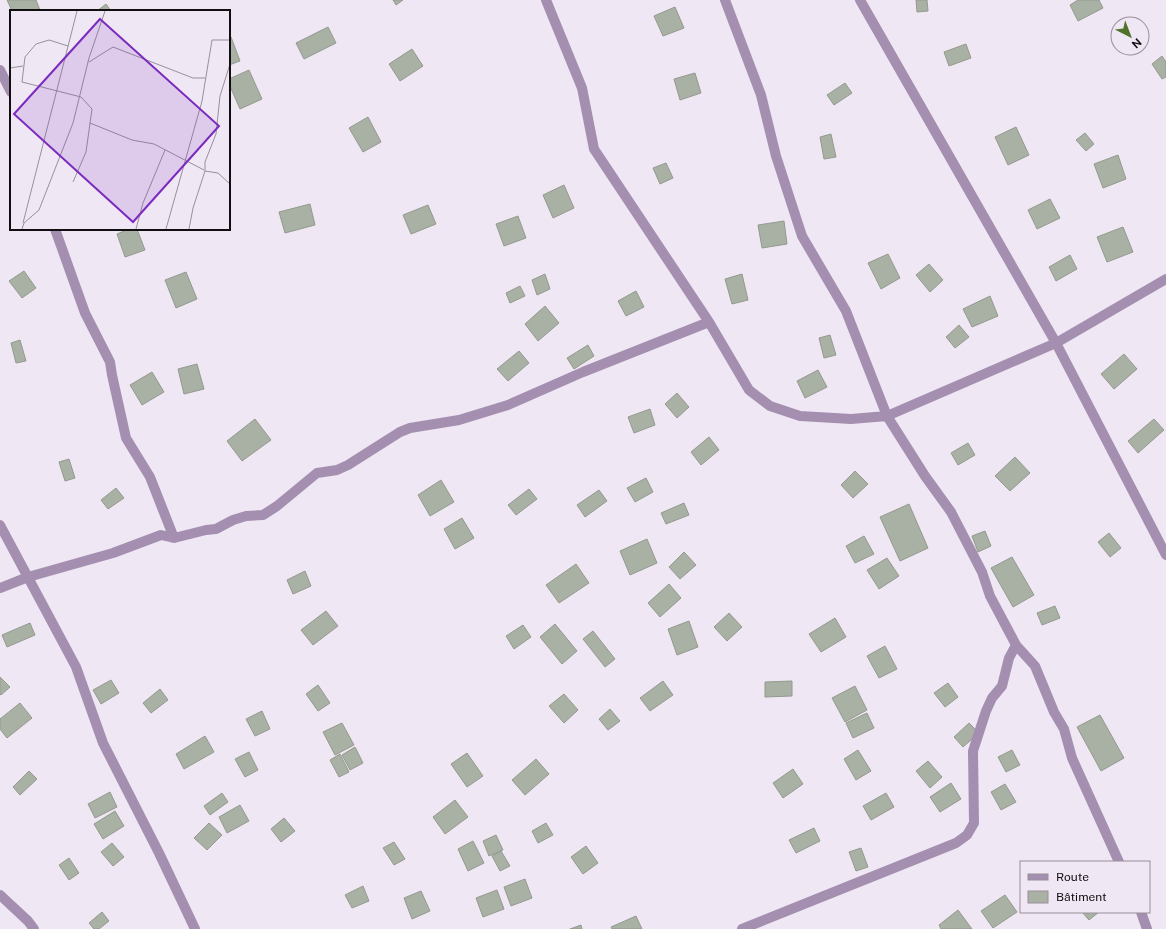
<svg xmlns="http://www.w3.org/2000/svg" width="1166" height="929" font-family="'Public Sans',sans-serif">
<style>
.building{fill:#a9b0a4;stroke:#939a8e}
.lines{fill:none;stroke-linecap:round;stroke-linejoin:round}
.street{stroke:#a48fb0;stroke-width:10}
.inset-road{fill:none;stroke:#97909a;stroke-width:1}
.view{fill:#7b2cbf;fill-opacity:0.15;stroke:#7b2cbf;stroke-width:2}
.inset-edge{fill:none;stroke:#110e12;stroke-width:2}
</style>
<rect width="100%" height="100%" fill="#f0e7f4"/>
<!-- building -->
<path class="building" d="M7 0H36L40 10 37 11H12Z
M393 0H403L396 5Z
M916 0H927L928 11 917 12Z
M1078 0H1099L1103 8 1078 21 1070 5Z
M106 4 111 11H97Z
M675 7 684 28 663 36 654 16Z
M328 27 336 43 304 59 296 43Z
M231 37 240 61 229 65V38Z
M966 44 971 58 949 66 944 52Z
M412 49 423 66 400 81 389 64Z
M1162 56 1166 62V77L1162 79 1152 64Z
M249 70 262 99 240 109 229 84V79Z
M695 73 701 93 680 100 674 79Z
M845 83 852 93 834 105 827 95Z
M368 117 381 142 363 152 349 128Z
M1016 127 1029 155 1008 165 995 137Z
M1085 133 1094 144 1086 151 1076 140Z
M831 134 836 157 824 159 820 137Z
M1118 155 1126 179 1103 188 1094 164Z
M666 163 673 178 660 184 653 168Z
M564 185 574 208 553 218 543 195Z
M1050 199 1060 218 1037 229 1028 210Z
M310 204 315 225 285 233 279 212Z
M428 205 436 224 411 234 403 215Z
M518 216 526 238 504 246 496 224Z
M784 221 787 244 762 248 758 225Z
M1123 227 1133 252 1107 262 1097 237Z
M129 229H137L145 250 125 257 117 234Z
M888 254 900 278 881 289 868 263Z
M1070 255 1077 269 1056 281 1049 267Z
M929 264 943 280 930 292 916 275Z
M24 271 36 288 22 298 9 281Z
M186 272 197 299 176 308 165 280Z
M545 274 550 289 537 295 532 280Z
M742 274 748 300 732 304 725 279Z
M520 286 525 296 510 303 506 293Z
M636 291 644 307 626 316 618 301Z
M990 296 998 316 972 327 963 309Z
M545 306 559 323 538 341 525 324Z
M959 325 969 337 955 348 946 337Z
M830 335 836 355 824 358 819 338Z
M20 340 26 361 16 363 11 343Z
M588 345 594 356 574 369 567 358Z
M519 351 529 363 508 381 497 369Z
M1124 354 1137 369 1114 389 1101 374Z
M197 364 204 389 184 394 178 369Z
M818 370 827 387 805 398 797 381Z
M152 372 164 392 142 405 130 385Z
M677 393 689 407 677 418 665 404Z
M650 409 655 425 634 433 628 417Z
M255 419 271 440 242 461 227 441Z
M1154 419 1164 430 1138 453 1128 441Z
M709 437 719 450 701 465 691 452Z
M968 443 975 455 958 465 951 453Z
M1015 457 1030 473 1010 491 995 476Z
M69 459 75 478 65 481 59 462Z
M855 471 868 484 853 498 841 485Z
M646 478 653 492 635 502 627 488Z
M441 480 454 502 430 516 418 495Z
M116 488 124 498 108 509 101 500Z
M529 489 537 499 516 515 508 505Z
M599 490 607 501 585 517 577 505Z
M684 503 689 515 666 524 661 513Z
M909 504 928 548 900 561 880 517Z
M462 518 474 538 455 549 444 529Z
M985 531 991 546 978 552 972 536Z
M1109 533 1121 548 1110 557 1098 542Z
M864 536 874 554 855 563 846 546Z
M647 539 657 563 630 575 620 551Z
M684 552 696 565 680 579 669 567Z
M1012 557 1034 595 1013 607 991 568Z
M887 558 899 576 879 589 867 570Z
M576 564 589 583 559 603 546 585Z
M305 571 311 586 293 594 287 580Z
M669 584 681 598 660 617 648 603Z
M1055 606 1060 618 1042 625 1037 613Z
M326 611 338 626 313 645 301 630Z
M729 613 742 627 727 641 714 627Z
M835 618 846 637 821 652 809 634Z
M689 621 698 647 677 655 668 629Z
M30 623 35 635 7 647 2 635Z
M555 624 577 651 562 664 540 637Z
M523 625 531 637 514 649 506 636Z
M593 631 615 659 605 667 583 639Z
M885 646 897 669 879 678 867 656Z
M0 677 10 687 1 695 0 694Z
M111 680 119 693 101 704 93 690Z
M663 681 673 695 650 711 640 698Z
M792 681V696L765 697V682Z
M948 683 958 697 945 707 934 693Z
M318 685 330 703 318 711 306 694Z
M855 686 867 710 845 722 832 698Z
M160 689 168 700 151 713 143 703Z
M564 694 578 710 564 723 549 706Z
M20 703 32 718 7 738 0 729V719Z
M610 709 620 721 608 730 599 719Z
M262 711 270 729 255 736 246 719Z
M867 713 874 728 853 738 846 723Z
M1100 715 1124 758 1101 771 1077 727Z
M342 723 354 745 335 755 323 732Z
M969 723 979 733 963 747 954 737Z
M205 736 214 752 184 769 176 754Z
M355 747 363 763 350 770 342 755Z
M858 750 871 771 856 780 844 759Z
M1012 750 1020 765 1006 772 998 757Z
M249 752 258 770 245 777 235 759Z
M467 753 483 776 467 787 451 764Z
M340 754 349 772 339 777 330 760Z
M536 759 549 774 525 795 512 780Z
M928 761 942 777 930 788 916 771Z
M793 769 803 784 783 798 773 783Z
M29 771 37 779 20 795 13 787Z
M951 783 961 799 940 812 930 797Z
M1005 784 1016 802 1001 810 991 792Z
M110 792 117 807 95 818 88 804Z
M222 793 228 802 210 815 204 806Z
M886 793 894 807 871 820 863 806Z
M455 800 468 817 445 834 433 817Z
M240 805 249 821 227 833 219 817Z
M115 811 124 826 103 839 94 824Z
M284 818 295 831 281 842 271 829Z
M209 823 222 835 207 850 194 838Z
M546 823 553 835 538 843 532 831Z
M814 828 820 841 796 853 789 840Z
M496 835 503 850 489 856 483 841Z
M473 841 484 863 468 871 458 849Z
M394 842 405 859 394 865 383 848Z
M112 843 124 857 113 866 101 852Z
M586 846 598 863 583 874 571 857Z
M861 848 868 867 856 871 849 852Z
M501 851 510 866 500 871 492 856Z
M69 858 79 873 69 880 59 865Z
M525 879 532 898 511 906 504 887Z
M363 886 369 901 352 908 345 895Z
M497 890 504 909 483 917 476 898Z
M421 891 430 911 412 919 404 898Z
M1005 895 1017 912 993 928 981 911Z
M958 910 972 929H941L939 925Z
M102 912 109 921 99 929H94L89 923Z
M1082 912H1099L1089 920Z
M636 916 642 929H612L611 927Z
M581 925 582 929H570Z"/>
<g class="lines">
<!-- street -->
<path class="street" d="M546 0 582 88 594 149 709 322 749 390 770 406 800 416 851 419 887 416 1056 343 1166 279
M725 0 761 95 776 156 802 236 846 311 887 416 925 476 951 512 982 572 990 596 1016 645 1035 666 1054 712 1064 729 1072 758 1119 862
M860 0 1056 343 1166 555
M0 70 11 92
M55 229 85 313 110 362 112 375 126 438 150 477 174 538
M0 525 76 667 103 743 159 853 195 929
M0 588 28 577 113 553 161 535 174 538 206 530 216 529 233 520 246 516 263 515 277 506 317 473 337 470 348 465 400 432 410 428 459 420 508 405 583 372 709 322
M0 895 28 921 34 929
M1141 912 1147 929
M742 929 956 843 967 835 974 823 973 751 986 711 992 698 1002 686 1009 658 1016 645"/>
</g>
<!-- overview -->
<g transform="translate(10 10)">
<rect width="220" height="220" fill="#f0e7f4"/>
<path class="inset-road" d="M58 36 39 30 26 34 15 47 12 72 71 87 82 99 76 142 63 172M79 52 103 37 183 68H195M0 58 13 56M80 113 122 130 144 134 194 160M195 161 208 163 220 174M13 213 67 1M12 219 14 213 29 200 63 113 79 48 95 1M126 219 133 193 155 140M156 219 192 91 202 30H220M179 219 183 198 195 161V152L206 124 210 86 220 54"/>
<path class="view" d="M90 9 209 116 123 212 4 104Z"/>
<rect width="220" height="220" class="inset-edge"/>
</g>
<!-- legend -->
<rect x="1020" y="861" width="130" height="52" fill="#f0e7f4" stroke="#97909a"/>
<rect x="1028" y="874" width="20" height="6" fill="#a48fb0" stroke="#97909a"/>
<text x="1056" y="881" font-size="12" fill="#110e12">Route</text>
<rect x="1028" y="891" width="20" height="12" fill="#a9b0a4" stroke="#97909a"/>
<text x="1056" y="901" font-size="12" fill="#110e12">Bâtiment</text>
<!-- north arrow -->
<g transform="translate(1130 36) rotate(138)"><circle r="19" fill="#f0e7f4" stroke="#97909a"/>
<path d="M0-3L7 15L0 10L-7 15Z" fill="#50732b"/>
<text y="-6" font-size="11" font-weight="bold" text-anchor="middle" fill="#110e12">N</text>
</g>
</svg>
